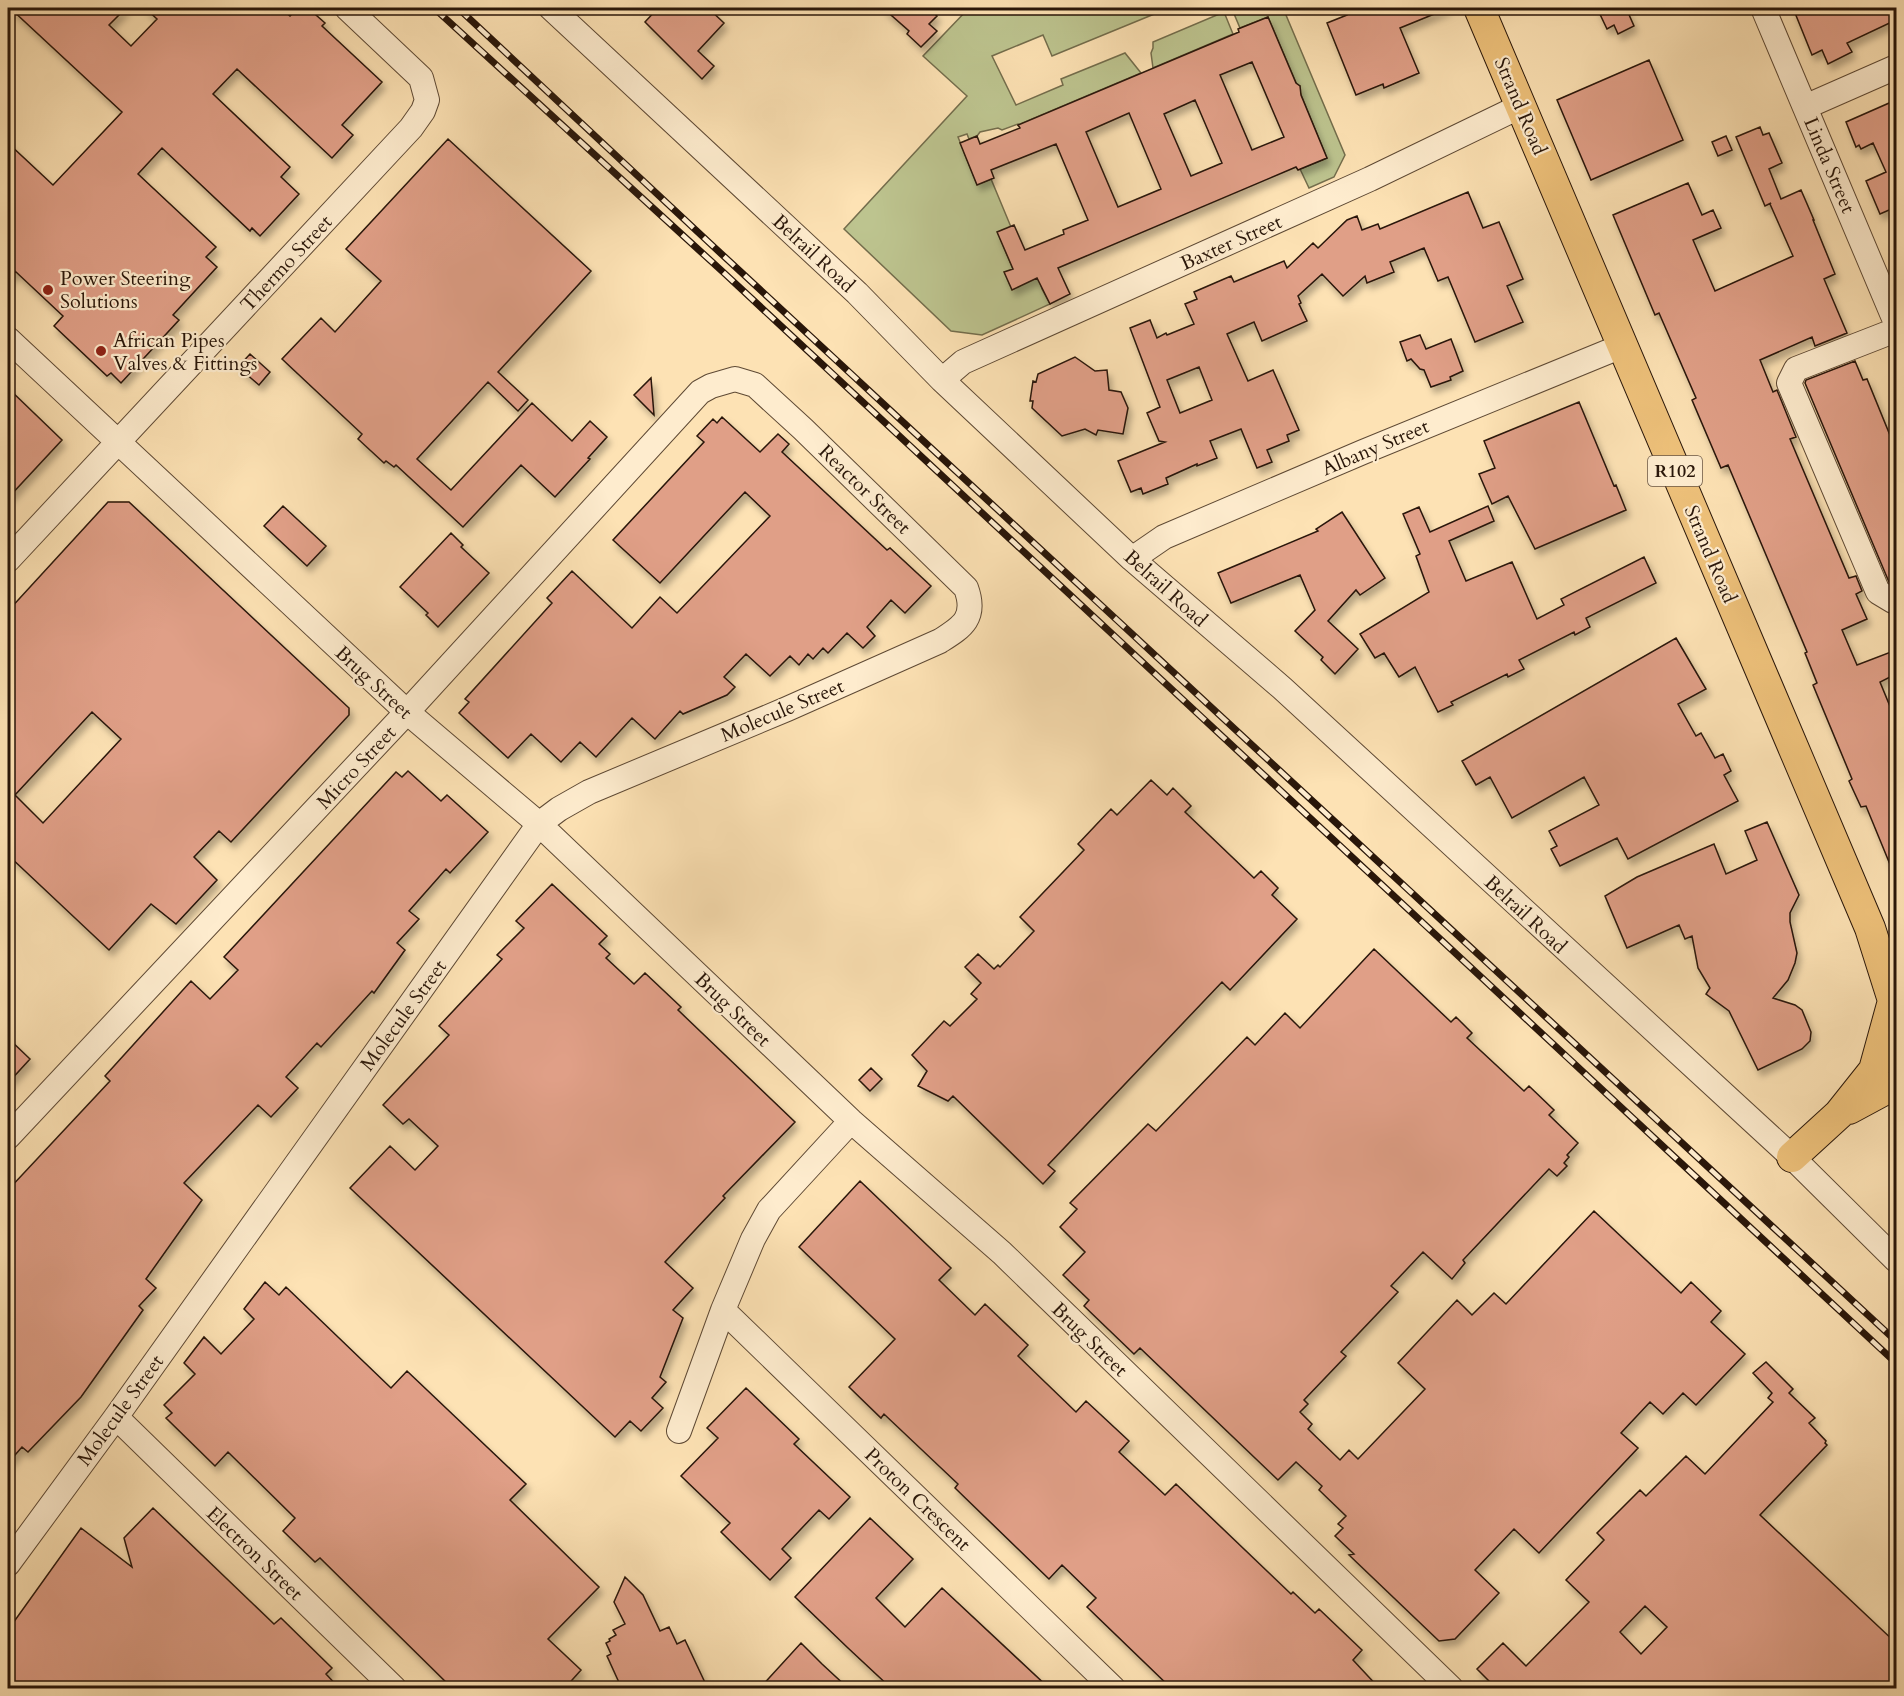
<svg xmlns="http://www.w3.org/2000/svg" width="1904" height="1696" font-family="Cardo,serif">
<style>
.green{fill:#bdc48f;stroke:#736d4c;stroke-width:1.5}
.building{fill:#e09f87;stroke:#291609;stroke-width:1.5;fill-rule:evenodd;filter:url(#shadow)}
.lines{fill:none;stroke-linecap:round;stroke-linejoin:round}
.minor-casing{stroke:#5e4934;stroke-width:26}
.major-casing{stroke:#291609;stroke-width:32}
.minor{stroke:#feecce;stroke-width:24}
.major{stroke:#eec17a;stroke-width:30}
.rail-casing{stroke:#291609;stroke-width:7}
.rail{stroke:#feecce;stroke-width:4.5;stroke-dasharray:14;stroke-linecap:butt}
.poi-dot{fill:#8f2418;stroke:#feecce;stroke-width:2}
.labels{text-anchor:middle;stroke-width:4.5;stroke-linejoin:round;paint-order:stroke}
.shield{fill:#feecce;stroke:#695644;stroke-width:1.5}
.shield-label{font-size:18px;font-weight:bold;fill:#291609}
.street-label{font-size:20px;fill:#291609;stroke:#feecce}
.poi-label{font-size:20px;fill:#291609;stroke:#feecce;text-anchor:start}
</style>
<defs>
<filter id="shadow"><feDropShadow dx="3.5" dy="6" stdDeviation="3" flood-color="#0004"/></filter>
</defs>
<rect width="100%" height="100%" fill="#fde2b4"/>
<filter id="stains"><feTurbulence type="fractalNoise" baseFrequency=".00333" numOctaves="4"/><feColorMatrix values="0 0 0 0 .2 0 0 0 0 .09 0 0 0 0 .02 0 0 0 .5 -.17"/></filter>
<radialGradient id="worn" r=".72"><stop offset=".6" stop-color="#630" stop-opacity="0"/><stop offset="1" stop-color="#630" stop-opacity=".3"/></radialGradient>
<!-- green -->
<path class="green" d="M969 8H1169L1052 56 1043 35 992 56 1016 105 1063 85 1061 79 1125 53 1141 73 1018 125V124L1002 130 998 128 980 132 977 136 969 139 967 134 958 137 977 184 991 179 1011 227 998 233 1013 269 1005 273 1012 289 1038 273 1042 289 1050 304 982 335 951 331 844 229 967 96 923 56Z
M1236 8H1283L1345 155 1334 177 1309 188 1300 169 1327 158 1299 90 1300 86 1297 85 1268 17 1240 28 1232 9Z
M1224 12 1233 34 1153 68 1151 53 1153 48V42Z"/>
<!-- building -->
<path class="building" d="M10 8H126L109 25 131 46 157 19 145 8H280L290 16 298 8H308L325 23 322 26 382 82 342 125 353 135 332 158 237 69 213 94 290 167 281 177 299 194 260 236 252 228 250 231 162 148 138 174 216 247 206 257 217 267 173 315 179 320 121 383 111 373 107 376 54 326 63 316 15 271 8 280V143L53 185 122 112Z
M658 8H708L724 23 698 51 714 66 702 79 645 22Z
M883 8H928L937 16 929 24 937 31 921 47 907 34 909 31Z
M1344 8H1449L1400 28 1419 73 1384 88 1383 84 1356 95 1327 23 1347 15Z
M1597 8H1626L1634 26 1618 34 1614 25 1607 29Z
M1793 8H1896V20L1847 43 1852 52 1828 64 1822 50 1812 55Z
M1268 17 1296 83 1300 86 1301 95 1327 158 1298 170 1296 167 1058 268 1070 294 1050 304 1037 278 1012 290 1004 272 1013 269 997 232 1014 225 1025 250 1064 234 1063 230 1088 220 1056 144 991 170 994 178 977 185 960 143 977 136 980 144 1020 128 1018 125 1239 32 1238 29ZM1252 62 1284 137 1252 150 1220 75ZM1195 100 1222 163 1191 176 1164 114ZM1129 113 1161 189 1118 207 1086 132Z
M1649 60 1683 140 1591 180 1557 100Z
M1896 100V207L1880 214 1866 181 1886 172 1873 143 1861 149 1859 145 1856 147 1846 122Z
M1760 127 1763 135 1769 133 1782 163 1769 169 1781 199 1801 190 1814 220H1813L1835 274 1824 279 1847 333 1815 346 1812 337 1760 360 1773 392 1777 390 1796 437 1790 439 1849 578 1856 576 1862 591 1856 594 1867 619 1842 630 1857 665 1896 650V674L1880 682 1896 721V879L1866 806 1861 807 1849 781 1852 779 1813 685 1817 683 1805 653 1807 652 1728 465 1721 468 1692 400 1696 398 1659 313 1655 315 1613 215 1688 183 1702 215 1713 210 1721 228 1693 240 1715 291 1793 256 1770 204 1771 203 1765 206 1736 137Z
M1726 136 1732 150 1718 156 1712 142Z
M448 139 591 271 498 372 528 400 518 411 488 382 417 459 451 490 532 403 572 441 590 421 607 437 588 458 590 459 555 497 521 465 463 527 396 465 394 467 386 461 384 463 358 439 362 434 282 359 321 318 335 332 381 281 346 249Z
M1468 192 1483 228 1499 222 1523 279 1507 286 1523 322 1475 342 1448 277 1438 281 1424 248 1390 262 1394 272 1367 283 1365 276 1343 296 1322 274 1298 296 1301 303 1299 304 1307 321 1262 341 1254 322 1227 334 1248 381 1273 370 1299 430 1287 435 1289 441 1267 450 1272 462 1257 468 1241 429 1210 441 1217 458 1197 466V464L1166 478 1168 484 1143 494 1141 488 1131 492 1118 461 1165 442 1159 441 1147 413 1160 407 1130 328 1150 320 1157 338 1166 333 1167 335 1194 324 1185 304 1197 299 1194 292 1231 276 1234 282 1284 261 1287 268 1313 243 1318 248 1347 220 1357 216 1362 230 1378 224 1380 229ZM1199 367 1212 400 1180 413 1167 380Z
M1420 335 1426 349 1451 339 1463 371 1450 377 1451 380 1431 387 1424 370 1420 369 1411 359 1407 361 1400 342Z
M250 354 270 372 259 385 238 367Z
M1075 357 1095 371 1107 370 1109 390 1121 392 1128 408 1123 434 1098 430 1096 435 1085 429 1062 436 1032 408 1033 401H1030L1033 381 1036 382 1038 374Z
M1855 361 1863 380 1867 379 1896 450V583L1893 584 1889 582 1805 383 1806 380Z
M651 378 654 415 634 395Z
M8 388 62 440 8 498Z
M1579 402 1614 486 1616 485 1626 510 1535 549 1508 496 1492 504 1479 474 1495 468 1484 441Z
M722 417 760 452 778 434 789 444 782 452 887 550 890 548 931 586 905 613 891 600 867 627 875 636 863 648 847 633 828 653 823 648 813 659 808 654 799 665 790 656 770 676 746 654 724 677 735 687 727 695 683 714 680 711 655 739 632 718 596 757 580 742 561 762 531 734 508 758 459 713 469 702 465 699 552 603 547 598 572 571 632 628 660 597 677 613 770 516 745 492 660 583 613 540 704 442 697 436 713 419 717 423Z
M108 502H129L349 708V715L231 842 219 831 194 857 217 880 176 924 151 904 109 950 8 855V611ZM92 712 121 739 43 823 15 795Z
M283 506 326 546 307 566 264 526Z
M1488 506 1494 521 1449 541 1466 581 1512 562 1537 619 1564 605 1561 599 1644 557 1656 583 1586 618 1590 627 1575 635 1574 632 1519 660 1524 669 1508 677 1507 674 1451 702 1453 705 1438 712 1415 667 1399 677 1384 653 1375 658 1360 634 1429 592 1416 556 1420 554 1403 514 1419 507 1430 532Z
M1342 512 1385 578 1360 595 1356 590 1328 621 1358 649 1335 674 1321 660 1323 657 1295 631 1315 610 1300 575 1231 603 1218 573 1318 531 1316 529Z
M451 533 463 545 461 547 489 573 438 627 426 615 428 613 400 587Z
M1676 638 1706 689 1678 704 1696 736 1701 733 1715 758 1723 754 1731 771 1724 775 1738 801 1628 859 1617 838 1560 866 1551 849 1557 846 1549 831 1599 805 1584 777 1512 818 1490 777 1476 785 1462 761Z
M408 771 441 801 447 795 488 832 450 873 446 869 409 911 419 919 397 943 405 950 374 993 372 991 321 1047 317 1043 286 1077 298 1088 271 1117 258 1105 184 1183 202 1200 146 1279 156 1288 139 1306 143 1310 81 1397 28 1452 22 1447 8 1463V1190L110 1081 105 1076 191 981 210 999 238 970 224 957 396 772 402 777Z
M1151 780 1167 795 1173 788 1191 806 1185 812 1254 878 1261 871 1278 888 1272 895 1297 919 1230 990 1222 982 1048 1165 1055 1171 1043 1184 953 1096 948 1101 918 1086 927 1071 912 1055 944 1021 950 1026 977 999 971 994 981 983 965 967 978 954 994 969 998 965 1000 967 1034 931 1020 917 1084 850 1078 844 1111 809 1117 815Z
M1767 822 1799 895 1790 913V922L1797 953 1795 963 1788 980 1773 998 1795 1005 1802 1010 1811 1032 1810 1041 1802 1049 1758 1070 1729 1011 1706 994 1710 988 1698 968 1692 936 1685 939 1679 925 1627 948 1605 896 1637 877 1714 844 1726 874 1757 860 1745 831Z
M552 884 607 936 599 944 610 954 606 958 634 984 645 973 681 1007 678 1010 795 1122 723 1196 725 1198 665 1262 693 1288 673 1310 683 1318 660 1377 666 1382 652 1398 663 1408 641 1431 630 1421 615 1437 350 1188 390 1146 415 1170 438 1146 409 1119 403 1124 383 1105 449 1035 439 1026 502 959 497 955 524 928 516 921Z
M1374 949 1451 1022 1456 1017 1472 1033 1467 1038 1524 1091 1529 1086 1554 1110 1549 1115 1578 1143 1567 1155 1569 1157 1564 1163 1567 1166 1557 1176 1549 1169 1463 1260 1465 1263 1452 1279 1423 1252 1391 1286 1398 1292 1341 1352 1346 1356 1304 1400 1308 1404 1300 1412 1312 1424 1308 1429 1340 1460 1349 1450 1358 1459 1425 1389 1398 1363 1457 1300 1472 1315 1494 1293 1506 1304 1594 1211 1681 1293 1691 1282 1721 1311 1711 1322 1745 1354 1696 1405 1683 1393 1663 1414 1650 1402 1621 1433 1638 1448 1539 1553 1514 1529 1475 1570 1499 1593 1455 1639 1439 1641 1349 1555 1354 1554 1335 1536 1343 1528 1338 1524 1346 1516 1319 1490 1322 1486 1296 1462 1278 1480 1140 1348 1134 1354 1084 1306 1089 1300 1063 1275 1085 1252 1060 1227 1077 1209 1070 1203 1148 1124 1156 1131 1247 1037 1255 1045 1285 1013 1300 1028Z
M8 1038 30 1059 8 1083Z
M871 1068 882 1079 870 1091 859 1080Z
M860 1181 951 1268 939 1280 975 1315 985 1304 1028 1345 1018 1356 1076 1412 1086 1401 1129 1441 1119 1452 1165 1495 1176 1484 1291 1594 1293 1592 1315 1613 1319 1609 1362 1650 1353 1660 1380 1689H1172L1087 1607 1096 1598 1062 1565 1049 1579 955 1488 958 1484 884 1414 881 1418 849 1387 895 1339 799 1247Z
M265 1282 279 1295 286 1287 391 1388 407 1371 526 1484 510 1500 599 1587 548 1639 581 1670 564 1689H453L320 1558 315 1562 283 1531 295 1518 228 1452 215 1466 166 1418 172 1413 164 1405 195 1374 184 1363 204 1337 221 1354 254 1319 244 1309Z
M1766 1362 1793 1389 1789 1393 1815 1418 1809 1423 1826 1441 1825 1443 1827 1445 1760 1515 1896 1643V1689H1497L1477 1669 1503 1643 1526 1666 1589 1602 1566 1580 1604 1540 1597 1533 1640 1490 1646 1496 1686 1456 1705 1474 1773 1402 1768 1398 1772 1393 1753 1373ZM1645 1606 1667 1627 1641 1654 1620 1632Z
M746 1388 799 1439 794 1444 850 1497 829 1519 819 1510 782 1549 791 1558 770 1580 721 1532 730 1523 681 1476 718 1438 707 1428Z
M153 1508 274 1624 281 1618 332 1668 326 1674 340 1689H19L8 1680V1630L81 1528 132 1567 124 1538Z
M870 1518 913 1559 876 1598 905 1627 942 1588 1050 1689H892L848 1648 795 1597Z
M625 1577 643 1595 660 1631 669 1627 677 1644 685 1640 708 1689H622L607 1656 611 1654 606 1643 610 1641 609 1639 616 1635 613 1630 625 1624 614 1602Z
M801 1643 822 1664 849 1689H759Z"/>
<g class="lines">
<defs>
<path id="minor" d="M551 8 857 293 942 380 1132 559 1282 688 1792 1157 1896 1260
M1763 8 1896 323
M1805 107 1896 67
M1896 330 1796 369 1789 383 1878 592 1893 601 1896 600
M8 339 407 712 539 824 851 1121 1002 1253 1451 1688
M942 380 963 362 1370 179 1521 106
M1132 559 1164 537 1363 452 1622 346
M8 560 411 128 423 111 427 100 421 78 347 8
M8 1137 407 712 700 392 711 386 735 379 755 385 803 429 966 588C977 618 962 627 940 641L787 709 589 792 559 809 539 824 116 1417 8 1564
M723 1310 1113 1688
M116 1417 394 1688
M679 1431 723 1310 753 1239 769 1210 851 1121"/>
<path id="major" d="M1479 8 1870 928 1896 1010
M1849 1109 1888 1088H1896
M1792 1157 1839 1114 1874 1070 1893 1001"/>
</defs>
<!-- minor casing -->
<use href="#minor" class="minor-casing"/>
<!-- major casing -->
<use href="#major" class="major-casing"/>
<!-- minor -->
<use href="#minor" class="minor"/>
<!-- major -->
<use href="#major" class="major"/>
<defs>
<path id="rail" d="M434 8 723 272 1896 1363
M458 8 715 248 1896 1341"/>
</defs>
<!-- rail casing -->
<use href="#rail" class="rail-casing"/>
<!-- rail -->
<use href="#rail" class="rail"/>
</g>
<!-- markers -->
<g class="poi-dot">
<circle cx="48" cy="290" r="6"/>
<circle cx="101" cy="351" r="6"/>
</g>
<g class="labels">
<!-- shield labels -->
<rect class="shield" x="1648" y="456" width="54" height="30" rx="4.5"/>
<g class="shield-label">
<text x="1675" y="477">R102</text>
</g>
<!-- street labels -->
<g class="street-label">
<text transform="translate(1521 106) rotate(67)" y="7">Strand Road</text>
<text transform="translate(1830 165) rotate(67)" y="7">Linda Street</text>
<text transform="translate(1231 242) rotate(-24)" y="7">Baxter Street</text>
<text transform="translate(814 253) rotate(43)" y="7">Belrail Road</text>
<text transform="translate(286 263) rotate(-47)" y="7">Thermo Street</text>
<text transform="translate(1375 447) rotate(-23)" y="7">Albany Street</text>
<text transform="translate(865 489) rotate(44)" y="7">Reactor Street</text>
<text transform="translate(1711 554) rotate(67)" y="7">Strand Road</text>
<text transform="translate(1166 588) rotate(42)" y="7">Belrail Road</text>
<text transform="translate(374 682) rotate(43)" y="7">Brug Street</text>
<text transform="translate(782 710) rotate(-23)" y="7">Molecule Street</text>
<text transform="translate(356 767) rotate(-47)" y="7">Micro Street</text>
<text transform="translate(1526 914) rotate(43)" y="7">Belrail Road</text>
<text transform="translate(733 1009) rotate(44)" y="7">Brug Street</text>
<text transform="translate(403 1015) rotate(-54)" y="7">Molecule Street</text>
<text transform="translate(1090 1339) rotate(44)" y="7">Brug Street</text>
<text transform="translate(120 1410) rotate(-54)" y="7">Molecule Street</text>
<text transform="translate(918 1499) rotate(44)" y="7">Proton Crescent</text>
<text transform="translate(255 1553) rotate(44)" y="7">Electron Street</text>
</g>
<!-- poi labels -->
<g class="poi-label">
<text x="60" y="285">Power Steering<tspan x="60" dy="23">Solutions</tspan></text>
<text x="113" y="347">African Pipes<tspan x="113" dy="23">Valves &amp; Fittings</tspan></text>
</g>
</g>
<!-- margin -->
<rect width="1904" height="1696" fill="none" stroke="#fde2b4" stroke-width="30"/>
<rect x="9" y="9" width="1886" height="1678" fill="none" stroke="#291609" stroke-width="3"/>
<rect x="15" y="15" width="1874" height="1666" fill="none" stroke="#291609" stroke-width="1.5"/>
<rect width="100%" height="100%" filter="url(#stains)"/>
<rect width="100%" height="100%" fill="url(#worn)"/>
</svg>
